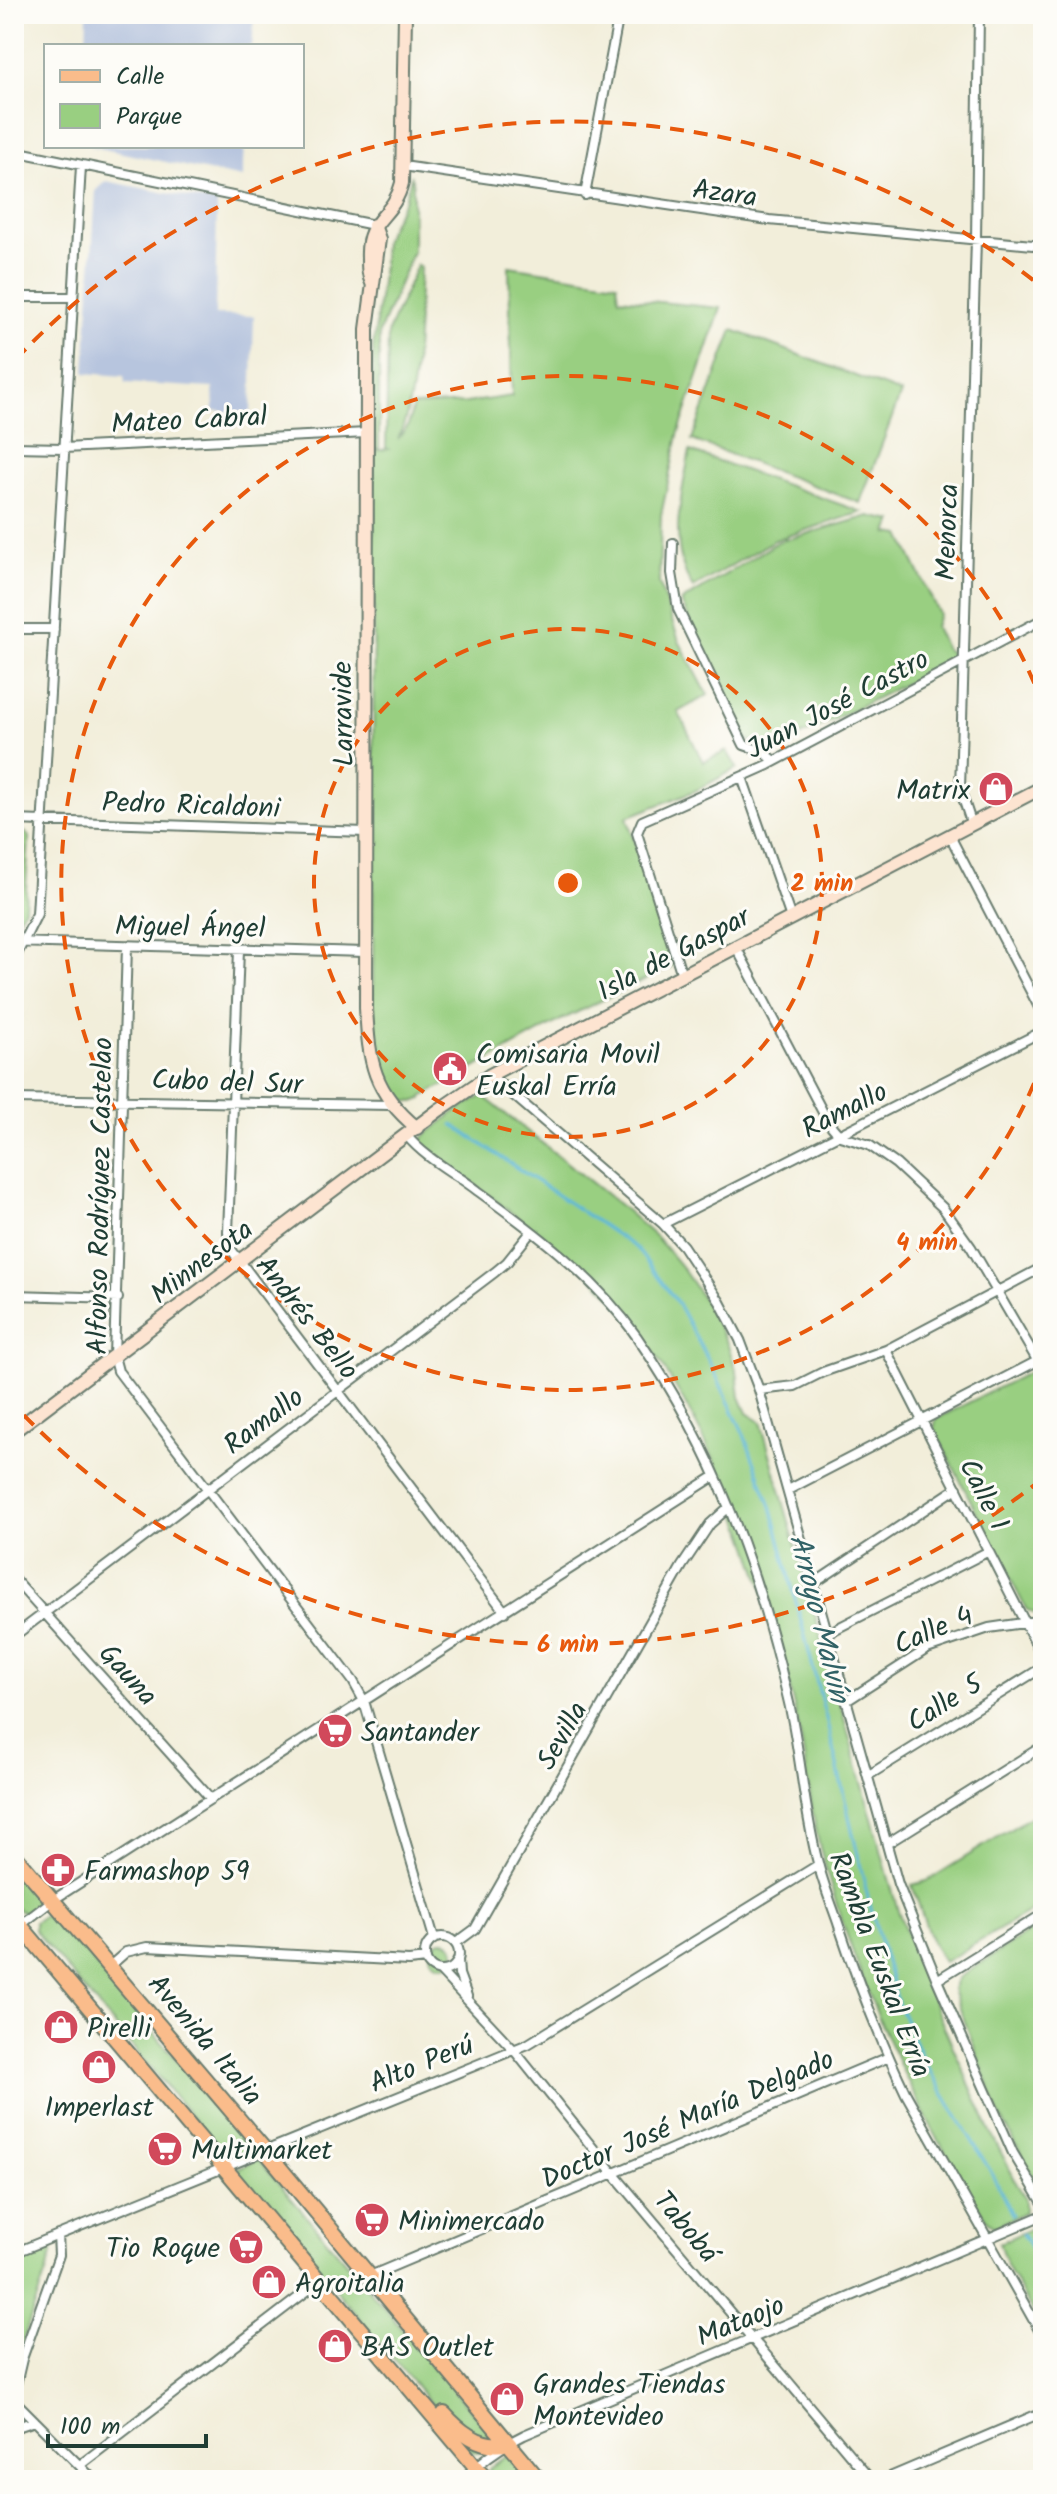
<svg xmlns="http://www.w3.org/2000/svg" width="1057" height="2494" font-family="Kalam,sans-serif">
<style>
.industrial{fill:#b7c5de}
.green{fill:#99cf81;stroke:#5c865a;stroke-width:2}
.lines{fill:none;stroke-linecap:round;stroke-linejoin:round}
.stream{stroke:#5bb7d9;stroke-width:3}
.street-casing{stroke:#697b6e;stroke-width:12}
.secondary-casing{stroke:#697b6e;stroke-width:16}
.primary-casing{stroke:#697b6e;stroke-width:18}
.street{stroke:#fff;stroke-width:8}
.secondary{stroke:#fde4d1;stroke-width:12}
.primary{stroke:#fabc8b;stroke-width:14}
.ring{fill:none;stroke:#e8590c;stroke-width:4;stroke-dasharray:14 10}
.labels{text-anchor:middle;stroke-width:6;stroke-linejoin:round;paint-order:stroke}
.street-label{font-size:28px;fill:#1f3d34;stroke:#fdfcf7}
.poi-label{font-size:28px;fill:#1f3d34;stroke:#fdfcf7;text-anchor:start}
.water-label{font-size:30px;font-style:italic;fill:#316266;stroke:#fdfcf7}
.centre{fill:#e8590c;stroke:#fdfcf7;stroke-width:4}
.ring-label{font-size:24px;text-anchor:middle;font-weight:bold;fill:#e8590c;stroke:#fdfcf7;stroke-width:6;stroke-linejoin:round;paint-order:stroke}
</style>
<rect width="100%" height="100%" fill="#fdfcf7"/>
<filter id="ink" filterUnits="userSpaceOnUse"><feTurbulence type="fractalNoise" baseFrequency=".0125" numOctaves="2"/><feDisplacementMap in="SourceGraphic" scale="16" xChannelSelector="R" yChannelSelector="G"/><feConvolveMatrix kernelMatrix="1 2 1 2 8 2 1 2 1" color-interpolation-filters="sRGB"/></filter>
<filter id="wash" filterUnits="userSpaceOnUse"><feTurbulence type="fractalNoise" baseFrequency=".006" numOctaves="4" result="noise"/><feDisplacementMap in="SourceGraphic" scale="32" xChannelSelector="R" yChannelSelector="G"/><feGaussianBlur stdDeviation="1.8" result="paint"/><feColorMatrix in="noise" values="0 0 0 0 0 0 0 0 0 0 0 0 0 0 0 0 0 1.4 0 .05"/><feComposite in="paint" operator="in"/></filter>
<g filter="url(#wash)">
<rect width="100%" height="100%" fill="#f2eeda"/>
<!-- industrial -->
<path class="industrial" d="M87 14H255L252 46H86Z
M89 146H244L242 178Z
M106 181 217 203 215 315 254 316 251 412 214 411 213 388 125 383 124 376 85 373 96 190Z"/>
<!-- green -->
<path class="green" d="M411 177 413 182V251L379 333V449H374L373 349 383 265 384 239 405 199Z
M417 265 420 267C417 319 419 393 398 439L408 426 413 406 466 403 512 396 509 266 617 283 619 298 721 308 678 435 661 515 659 583 679 641 708 695 678 712 703 762 727 751 737 768 697 790 627 817 673 966 561 1020 422 1097V1099L414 1102 397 1100C380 1074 376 1047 373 1017L374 451 388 449 386 448 388 332Z
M733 330 901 393 860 503 692 440Z
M690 451 862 512 775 540 693 588C667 546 681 497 690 451Z
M869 516 893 521 888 533 901 535 939 614 935 627 945 648 956 658 769 752 746 738 681 602 778 542Z
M14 832H25L29 837 25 908 14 925Z
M483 1096 621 1206 657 1238 680 1265 704 1300 727 1343 737 1372 740 1397 747 1413 761 1422 898 1911 941 2020 991 2133 1025 2199V2212L995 2227 987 2221C914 2108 858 1986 822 1855 810 1813 808 1768 798 1725 767 1579 722 1443 632 1321 605 1285 572 1258 536 1231 497 1202 459 1173 421 1143L422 1138 455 1112Z
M1043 1365V1612L1035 1614 1026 1609 934 1429 936 1419Z
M1043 1809V1904L944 1962 932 1943 912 1885 927 1881Z
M14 1867 39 1895 38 1902 24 1913 14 1907Z
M51 1911 247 2143V2150L231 2156 224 2155 34 1930V1922Z
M1043 1923V2195L999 2113 953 1990 958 1978Z
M431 1953a12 12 0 1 1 24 0a12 12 0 1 1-24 0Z
M258 2159 493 2436 494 2441 478 2453 472 2452 242 2179 238 2173V2168Z
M1043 2226V2329L1010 2273 999 2243 1030 2229Z
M50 2245 53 2250 52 2255 20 2349 14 2356V2259Z
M509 2455 530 2480H494L490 2475 489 2468Z"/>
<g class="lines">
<!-- stream -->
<path class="stream" d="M453 1125 636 1248 677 1302 712 1367 743 1432 772 1509 826 1718 868 1898 898 2004 923 2060 994 2177 1012 2215
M1022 2234 1043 2266"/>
</g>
</g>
<g filter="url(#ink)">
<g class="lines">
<defs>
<path id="street" d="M14 151 374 225
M403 166 769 220 1043 246
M585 195 619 14
M14 297H72
M14 447 64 448 367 433
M673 543 672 573 678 609 744 745 762 751 775 761
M14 629H54
M742 777 791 918
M14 820 366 832
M972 825 960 789 976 239 979 14
M950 836 1043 1015
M14 942 365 952
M127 947 114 1356 118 1371 353 1681 364 1701 434 1938
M736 947 828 1122 840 1136 869 1145 896 1164 943 1208 971 1247 1037 1360
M239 950 228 1232 230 1248 505 1612
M682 975 637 833 642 821 768 765 1043 619
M14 980 16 956 37 914 81 166
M490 1075 663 1224 683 1246 720 1302 740 1340 759 1390 898 1884 937 1980 1013 2153 1043 2203
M14 1099 391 1105
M407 1136C426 1159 455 1173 478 1191 536 1233 596 1278 637 1337 716 1452 758 1568 789 1703 801 1756 804 1811 818 1863 823 1884 832 1905 839 1926 858 1983 880 2040 906 2094L1043 2337
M663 1224 1043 1031
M14 1295 118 1298
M886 1350 1043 1658
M759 1390 795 1386 823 1372 886 1350 1043 1267
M788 1490 1043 1358
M14 1579 211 1799
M813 1584 957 1488
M828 1633 989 1551
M14 1636 495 1272 507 1262 531 1232
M848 1700 927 1649 989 1628 1043 1620
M869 1775 1043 1667
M888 1843 1043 1746
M14 1930 53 1900 715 1476
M425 1954a17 17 0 1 1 34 0a17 17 0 1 1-34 0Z
M456 1943 475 1929 682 1566 710 1524 729 1507
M458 1960 459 1974 467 1996
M110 1966 126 1952 147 1947 409 1961 426 1959
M440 1971 514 2050 613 2173 871 2480
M937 1980 1043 1914
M14 2253 528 2044 818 1865
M370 2276 889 2057
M14 2393 22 2359 59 2255 58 2235
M14 2400 94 2480
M14 2428 35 2421
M80 2465 320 2281
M462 2480C480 2462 501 2446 524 2435L1043 2215
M883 2480 1043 2412"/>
<path id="secondary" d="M374 225 379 239 367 329V358L366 1008C369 1062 373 1092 417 1128
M372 283C368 275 368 267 368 258 366 217 393 219 402 183L405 14
M14 1431 439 1110 490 1075 1043 787"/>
<path id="primary" d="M14 1855 264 2149 539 2480
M14 1918 487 2480
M444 2414C460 2432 483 2450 508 2443"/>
</defs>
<!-- street casing -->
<use href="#street" class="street-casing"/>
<!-- secondary casing -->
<use href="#secondary" class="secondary-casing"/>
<!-- primary casing -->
<use href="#primary" class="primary-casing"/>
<!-- street -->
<use href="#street" class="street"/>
<!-- secondary -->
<use href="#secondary" class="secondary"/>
<!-- primary -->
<use href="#primary" class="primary"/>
</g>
</g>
<!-- distance rings -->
<g class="ring">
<circle cx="568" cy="883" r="254"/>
<path d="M1043 1061A507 507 0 1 1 1043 705"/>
<path d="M1042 1479A761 761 0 0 1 16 1407M16 359A761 761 0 0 1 1042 287"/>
</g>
<!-- icons -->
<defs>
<symbol id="shop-disc" viewBox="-11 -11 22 22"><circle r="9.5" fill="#d1495b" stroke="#fdfcf7"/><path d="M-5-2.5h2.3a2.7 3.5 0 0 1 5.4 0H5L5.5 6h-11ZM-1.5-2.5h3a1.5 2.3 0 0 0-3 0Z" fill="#fff"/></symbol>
<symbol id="civic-disc" viewBox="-11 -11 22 22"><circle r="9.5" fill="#d1495b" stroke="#fdfcf7"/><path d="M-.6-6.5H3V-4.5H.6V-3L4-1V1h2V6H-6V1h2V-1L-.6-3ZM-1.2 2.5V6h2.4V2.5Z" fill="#fff"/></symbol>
<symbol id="supermarket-disc" viewBox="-11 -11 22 22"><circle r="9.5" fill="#d1495b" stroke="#fdfcf7"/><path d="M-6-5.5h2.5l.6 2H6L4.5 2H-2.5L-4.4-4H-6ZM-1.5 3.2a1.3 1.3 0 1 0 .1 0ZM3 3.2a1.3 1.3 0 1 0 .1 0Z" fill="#fff"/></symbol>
<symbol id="pharmacy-disc" viewBox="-11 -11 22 22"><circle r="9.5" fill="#d1495b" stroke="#fdfcf7"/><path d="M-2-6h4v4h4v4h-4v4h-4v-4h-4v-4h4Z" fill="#fff"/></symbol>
</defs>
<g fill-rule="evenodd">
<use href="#shop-disc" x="976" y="769" width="40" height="40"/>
<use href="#civic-disc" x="430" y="1049" width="40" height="40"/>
<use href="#supermarket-disc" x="315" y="1711" width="40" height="40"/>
<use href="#pharmacy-disc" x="38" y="1850" width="40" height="40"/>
<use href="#shop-disc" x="41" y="2007" width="40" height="40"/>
<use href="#shop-disc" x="79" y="2047" width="40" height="40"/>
<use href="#supermarket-disc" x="145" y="2129" width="40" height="40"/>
<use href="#supermarket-disc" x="352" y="2200" width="40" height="40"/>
<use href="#supermarket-disc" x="226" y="2227" width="40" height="40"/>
<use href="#shop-disc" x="249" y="2262" width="40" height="40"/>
<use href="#shop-disc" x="315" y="2326" width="40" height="40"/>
<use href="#shop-disc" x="487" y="2379" width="40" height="40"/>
</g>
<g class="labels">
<!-- street labels -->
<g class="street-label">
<text transform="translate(725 192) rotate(8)" y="10">Azara</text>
<text transform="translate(189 419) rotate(-3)" y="10">Mateo Cabral</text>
<text transform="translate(946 532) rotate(-88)" y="10">Menorca</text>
<text transform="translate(837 703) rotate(-28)" y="10">Juan José Castro</text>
<text transform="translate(342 714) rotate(-91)" y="10">Larravide</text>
<text transform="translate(191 804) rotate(2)" y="10">Pedro Ricaldoni</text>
<text transform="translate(190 926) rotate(1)" y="10">Miguel Ángel</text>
<text transform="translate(673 953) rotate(-28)" y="10">Isla de Gaspar</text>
<text transform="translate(227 1081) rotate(2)" y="10">Cubo del Sur</text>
<text transform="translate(844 1109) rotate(-27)" y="10">Ramallo</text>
<text transform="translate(99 1196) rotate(-89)" y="10">Alfonso Rodríguez Castelao</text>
<text transform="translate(201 1261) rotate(-37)" y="10">Minnesota</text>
<text transform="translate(308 1317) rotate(52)" y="10">Andrés Bello</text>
<text transform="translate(263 1420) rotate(-37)" y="10">Ramallo</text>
<text transform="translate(985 1494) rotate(63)" y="10">Calle 1</text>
<text transform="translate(933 1629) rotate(-23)" y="10">Calle 4</text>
<text transform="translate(129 1674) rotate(48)" y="10">Gauna</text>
<text transform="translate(944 1702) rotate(-32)" y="10">Calle 5</text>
<text transform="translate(561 1735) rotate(-60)" y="10">Sevilla</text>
<text transform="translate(881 1964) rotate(69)" y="10">Rambla Euskal Erría</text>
<text transform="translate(206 2039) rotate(50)" y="10">Avenida Italia</text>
<text transform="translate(421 2063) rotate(-22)" y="10">Alto Perú</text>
<text transform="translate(687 2118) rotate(-23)" y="10">Doctor José María Delgado</text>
<text transform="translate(687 2226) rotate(50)" y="10">Tabobá</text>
<text transform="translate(740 2320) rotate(-22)" y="10">Mataojo</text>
</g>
<!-- poi labels -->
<g class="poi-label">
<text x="970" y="799" text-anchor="end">Matrix</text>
<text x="476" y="1063">Comisaria Movil<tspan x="476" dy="32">Euskal Erría</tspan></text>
<text x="361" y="1741">Santander</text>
<text x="84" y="1880">Farmashop 59</text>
<text x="87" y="2037">Pirelli</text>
<text x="99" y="2116" text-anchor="middle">Imperlast</text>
<text x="191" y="2159">Multimarket</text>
<text x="398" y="2230">Minimercado</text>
<text x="220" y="2257" text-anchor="end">Tio Roque</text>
<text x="295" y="2292">Agroitalia</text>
<text x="361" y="2356">BAS Outlet</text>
<text x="533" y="2393">Grandes Tiendas<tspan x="533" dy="32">Montevideo</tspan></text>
</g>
<!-- water labels -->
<g class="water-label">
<text transform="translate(820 1618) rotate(76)" y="10">Arroyo Malvín</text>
</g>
</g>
<circle cx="568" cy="883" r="12" class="centre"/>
<g class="ring-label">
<text x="822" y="891">2 min</text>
<text x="927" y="1250">4 min</text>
<text x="568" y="1652">6 min</text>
</g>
<!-- margin -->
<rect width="1057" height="2494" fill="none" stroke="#fdfcf7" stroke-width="48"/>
<!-- legend -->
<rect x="44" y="44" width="260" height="104" fill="#fdfcf7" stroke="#a4b0a9" stroke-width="2"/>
<rect x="60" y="70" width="40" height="12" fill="#fabc8b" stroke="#a4b0a9" stroke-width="2"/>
<text x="116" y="84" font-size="24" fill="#1f3d34">Calle</text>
<rect x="60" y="104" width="40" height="24" fill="#99cf81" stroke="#a4b0a9" stroke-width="2"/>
<text x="116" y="124" font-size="24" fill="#1f3d34">Parque</text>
<!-- scale -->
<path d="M48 2434v12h158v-12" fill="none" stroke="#1f3d34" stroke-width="4"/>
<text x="60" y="2434" font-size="24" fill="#1f3d34" stroke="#fdfcf7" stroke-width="6" paint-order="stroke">100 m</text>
</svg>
